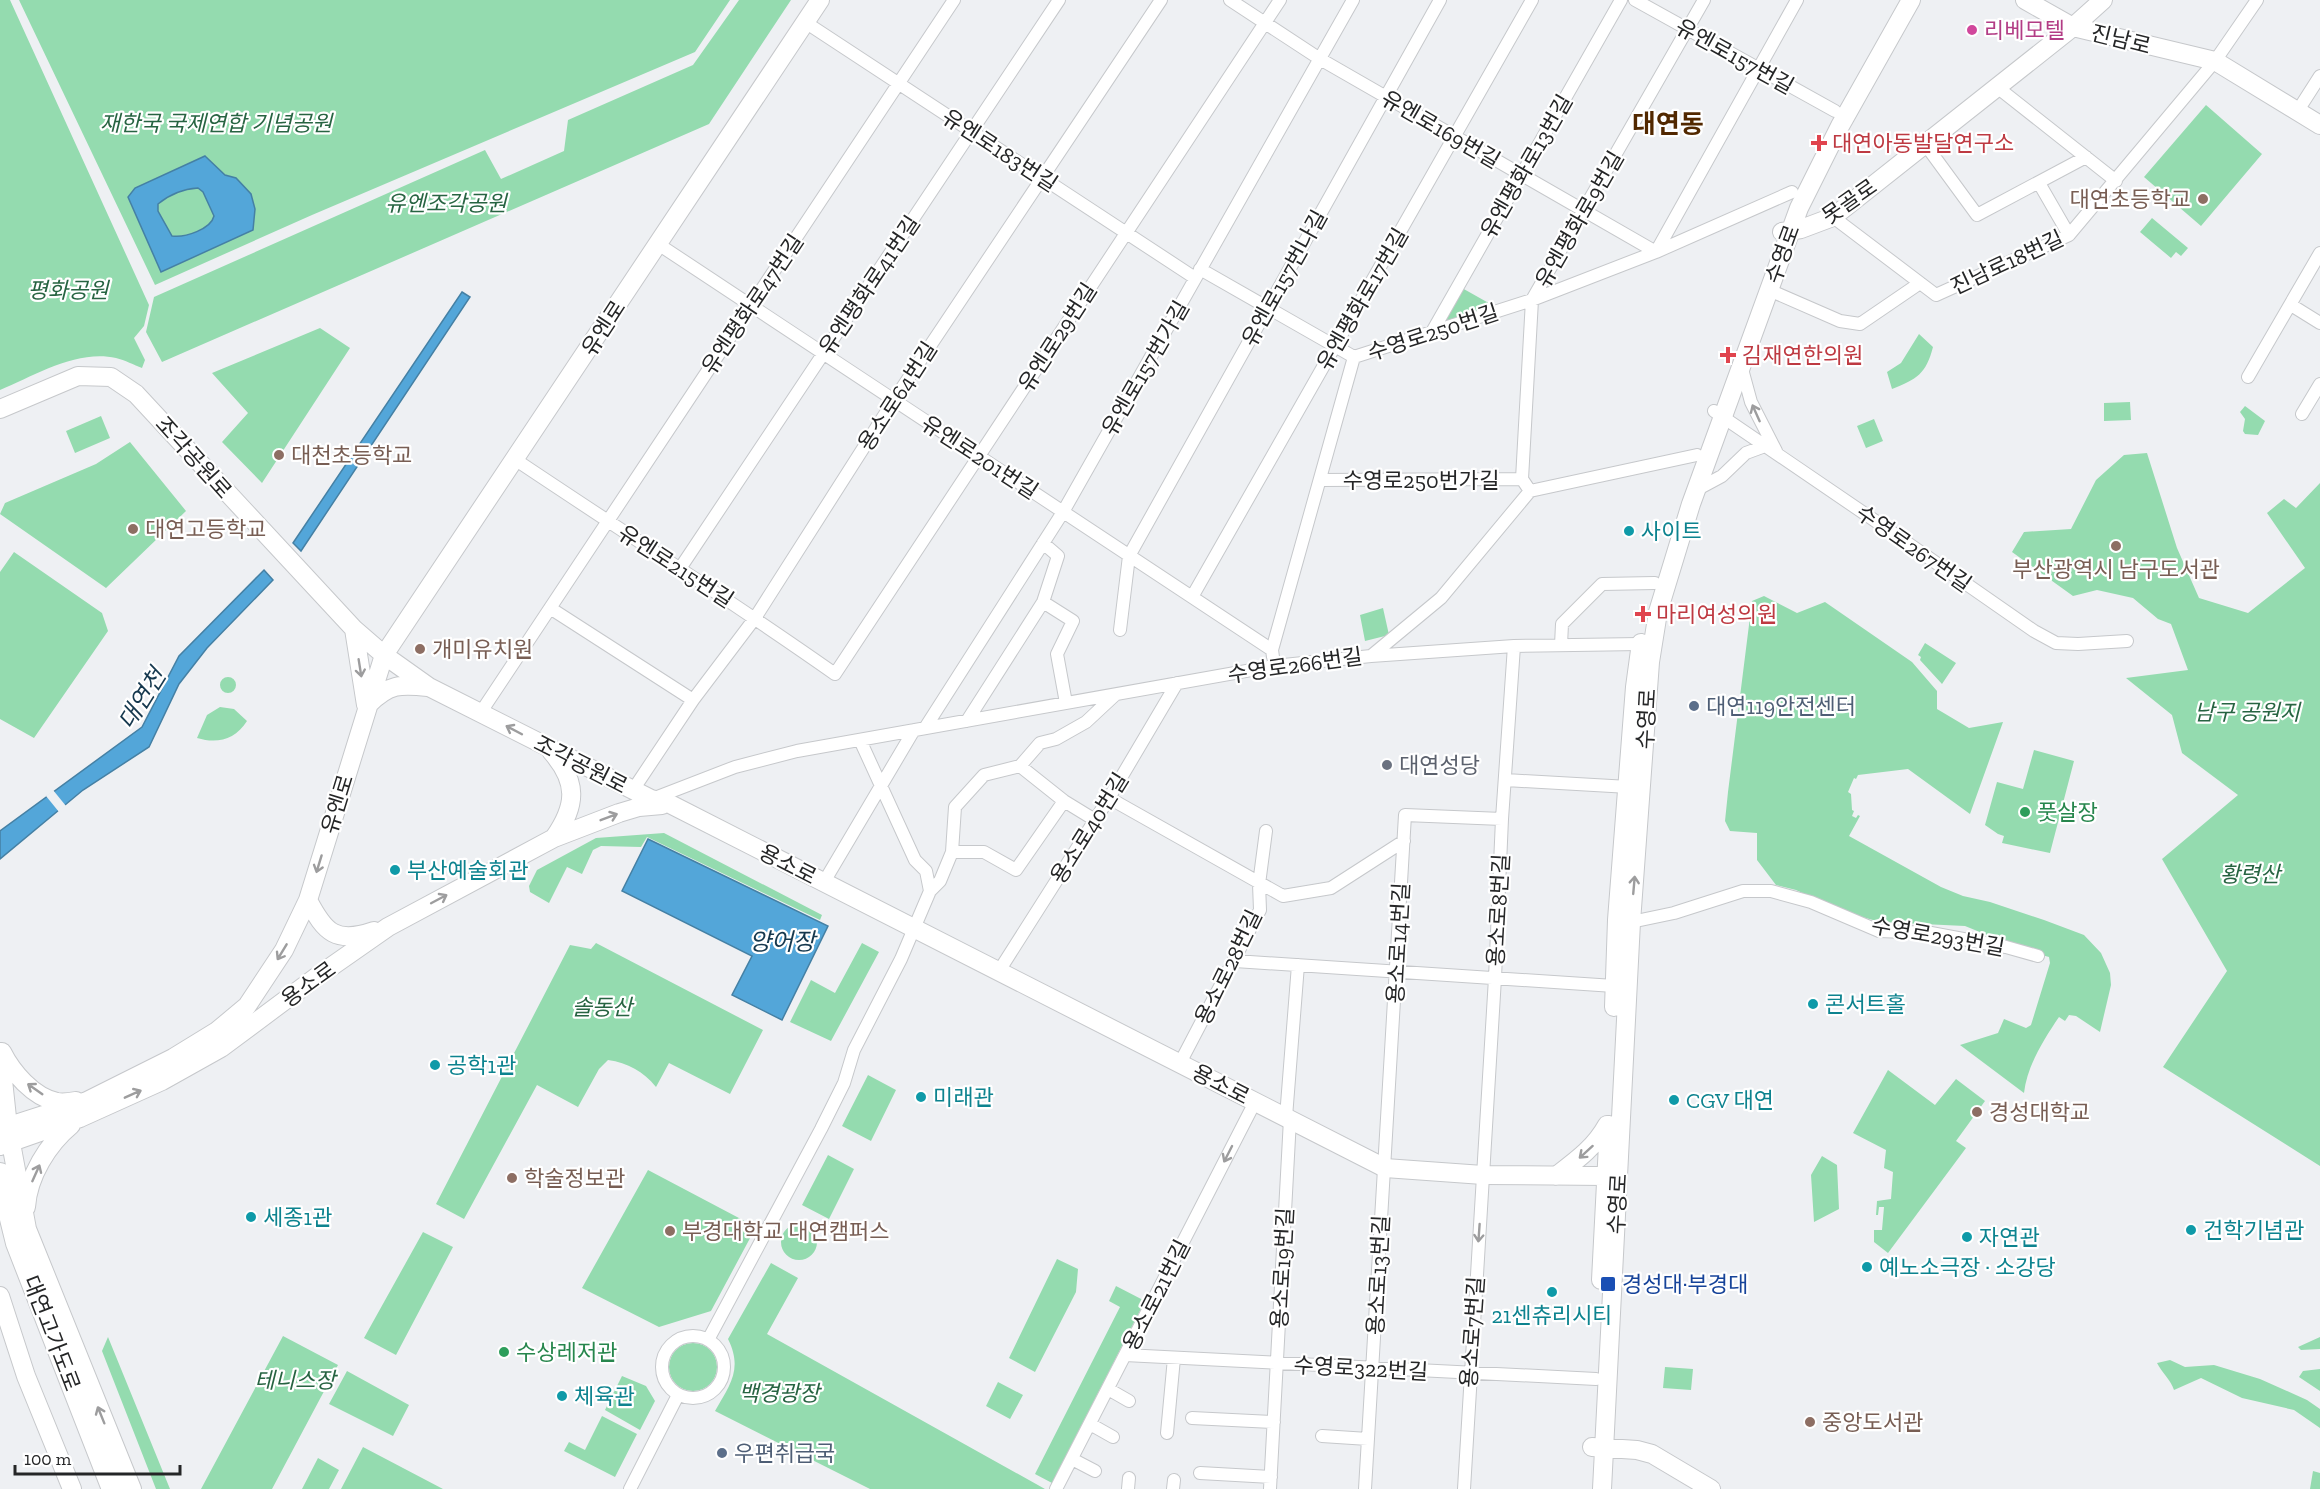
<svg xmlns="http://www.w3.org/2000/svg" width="2320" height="1489" font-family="'Zilla Slab','Noto Sans KR',serif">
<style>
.green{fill:#94dbaf}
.water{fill:#53a6d9;stroke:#4580a4;stroke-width:1.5;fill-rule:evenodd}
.pier{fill:#eef0f3}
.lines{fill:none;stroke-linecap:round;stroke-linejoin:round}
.street-casing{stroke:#c6c8cb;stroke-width:14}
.secondary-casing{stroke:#c6c8cb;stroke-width:20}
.highway-casing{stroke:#c6c8cb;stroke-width:24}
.street{stroke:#fff;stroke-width:12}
.secondary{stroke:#fff;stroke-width:18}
.highway{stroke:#fff;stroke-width:22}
.oneway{stroke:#9d9d9e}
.hotel-dot{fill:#d1479c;stroke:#fff;stroke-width:2}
.health-dot{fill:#e0444e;stroke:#fff;stroke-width:2}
.education-dot{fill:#8d6e63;stroke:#fff;stroke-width:2}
.culture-dot{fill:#0f9aa8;stroke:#fff;stroke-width:2}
.service-dot{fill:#5c6f8a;stroke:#fff;stroke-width:2}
.worship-dot{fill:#6b7280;stroke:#fff;stroke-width:2}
.leisure-dot{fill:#2e9e5b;stroke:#fff;stroke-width:2}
.transit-dot{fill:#1a4fb4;stroke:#fff;stroke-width:2}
.labels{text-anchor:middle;stroke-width:4.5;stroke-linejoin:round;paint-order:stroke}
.hotel-label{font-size:22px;fill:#b23c85;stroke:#fff;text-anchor:start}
.street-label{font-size:22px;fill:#252627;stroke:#fff}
.park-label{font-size:22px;font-style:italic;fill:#276442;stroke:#fff}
.health-label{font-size:22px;fill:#be3a42;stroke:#fff;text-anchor:start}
.education-label{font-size:22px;fill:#785e54;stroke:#fff;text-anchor:start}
.culture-label{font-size:22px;fill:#0d838f;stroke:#fff;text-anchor:start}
.service-label{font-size:22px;fill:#4e5e75;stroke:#fff;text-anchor:start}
.worship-label{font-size:22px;fill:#5b616d;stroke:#fff;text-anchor:start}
.leisure-label{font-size:22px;fill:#27864d;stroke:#fff;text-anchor:start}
.transit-label{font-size:22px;fill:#164399;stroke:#fff;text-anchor:start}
.water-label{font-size:24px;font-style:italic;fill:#15384e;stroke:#fff}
.quarter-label{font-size:26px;font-weight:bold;fill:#522800;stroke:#fff}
</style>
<rect width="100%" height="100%" fill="#eef0f3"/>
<!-- green -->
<path class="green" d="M0 0H10L149 305 144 326 134 338 145 360 142 368C134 365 125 360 116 358 78 349 35 375 0 390Z
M19 0H730L695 52 312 215 155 285Z
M739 0H791L709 124 162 362 146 332 154 297 485 150 501 179 564 151 568 120 693 65Z
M2206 105 2262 154 2201 226 2144 177Z
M2152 218 2188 248 2181 256 2176 252 2171 258 2140 232Z
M1462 288 1494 306 1441 323Z
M320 328 350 348 262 483 222 442 248 413 212 373Z
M1919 334 1933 347C1926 374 1917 379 1892 389L1887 372 1901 363Z
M2130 402 2131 420 2104 421V403Z
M2245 406 2265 421 2258 435 2245 434 2243 431 2245 419 2240 412Z
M101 416 110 438 75 453 66 431Z
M1874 419 1883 441 1866 448 1857 426Z
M130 442 186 511 106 588 0 514 5 503 96 464Z
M2147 453 2177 548 2199 598 2248 613 2305 568 2267 513 2284 499 2296 508 2320 483V1166L2163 1067 2227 971 2162 859 2238 795 2182 753 2172 715 2126 678 2188 670 2171 624 2158 619 2133 598 2097 590 2073 596 2012 552 2024 532 2071 529 2096 480 2124 455Z
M14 552 102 613 108 631 34 738 0 719V572Z
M1764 596 1797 613 1825 602 1912 662 1937 691V709L1969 728 2003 722 1970 814 1908 769 1858 775 1856 779 1854 778 1848 792 1851 794 1852 810 1854 811 1852 816 1856 818 1858 815 1860 816 1849 836 1941 887 1963 896 1990 902 2044 920 2084 935 2101 953 2110 973 2111 985 2100 1032 2076 1016 2069 1015 2065 1021 2059 1017C2044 1039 2027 1066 2024 1093L1960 1045 1998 1033 2004 1019 2026 1028 2031 1025 2050 963 2049 957 2024 950 1965 926 1880 922 1841 911 1796 890 1776 885 1757 860V833L1730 831 1725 821 1728 792 1752 601Z
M1383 608 1389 635 1365 641 1360 615Z
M1925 643 1956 663 1942 684 1920 660 1921 657 1918 655Z
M220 685a8 8 0 1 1 16 0a8 8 0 1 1-16 0Z
M220 707 234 709 247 721C235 740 217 744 197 738L207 715Z
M2034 750 2074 761 2050 853 2002 843 2004 836 1998 834 1985 825 1997 782 2023 789Z
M664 833 822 915 820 920 647 837 641 847 601 846 593 850 582 874 567 867 549 903 530 892 529 886 537 870 596 838Z
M596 943 763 1030 730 1094 669 1063 656 1087C643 1071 628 1063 608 1060L599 1069 578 1107 537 1085 464 1219 436 1204 570 945 591 949Z
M862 943 879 952 831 1041 790 1022 811 980 835 993Z
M1888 1070 1935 1105 1956 1079 1985 1101 1956 1141 1966 1148 1888 1253 1874 1242V1230H1882L1884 1207H1879L1878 1215H1876L1877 1201 1891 1199 1893 1172 1884 1168 1886 1150 1853 1133Z
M868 1075 896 1090 871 1141 842 1126Z
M828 1155 854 1169 829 1219 802 1205Z
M1822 1156 1837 1165 1839 1209 1814 1222 1811 1175Z
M648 1170 756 1227 711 1311 659 1327 582 1288Z
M781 1242a18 18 0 1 1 36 0a18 18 0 1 1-36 0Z
M423 1232 453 1247 396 1355 364 1338Z
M1057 1259 1078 1269 1076 1292 1035 1372 1009 1358Z
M771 1263 798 1278 767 1334 1045 1489H870L715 1411C730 1385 743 1369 728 1339Z
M1116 1286 1145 1301 1052 1483 1035 1474 1120 1307 1109 1301Z
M283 1336 338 1365 272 1489H201Z
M108 1337 170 1489H156L102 1351Z
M2320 1337V1349L2301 1350 2298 1347Z
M669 1367a24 24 0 1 1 48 0a24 24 0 1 1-48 0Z
M2170 1360 2185 1367 2214 1365 2260 1379 2307 1400 2320 1409V1428L2294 1410 2242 1398 2201 1378 2174 1390C2171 1380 2162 1373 2157 1363Z
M1665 1367 1693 1369 1691 1390 1663 1388Z
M2320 1369V1391L2299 1377 2303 1371Z
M347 1371 409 1405 393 1436 329 1404Z
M622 1376 646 1386 655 1401 640 1430 605 1410Z
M998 1382 1023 1395 1010 1419 986 1406Z
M602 1416 637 1434 615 1477 564 1451 569 1442 585 1450Z
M363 1447 443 1489H341Z
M318 1458 339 1470 329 1489H302Z
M2313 1471 2320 1473V1489H2310Z"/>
<!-- water -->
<path class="water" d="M205 156 225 175 236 178 251 194 255 209 253 230 161 272 128 197 135 188ZM198 188 203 192 214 216C211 229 185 238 172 236L158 211V204C170 194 182 189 198 188Z
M462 292 470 297 301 551 293 543Z
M264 570 273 580 207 648 179 684 149 747 83 790 0 859V831L142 727 179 656Z
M648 839 828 926 782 1020 732 995 752 956 622 891Z"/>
<!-- pier -->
<path class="pier" d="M53 790 66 806 59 812 46 796Z"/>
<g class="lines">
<defs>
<path id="street" d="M1230 0 1320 59 1656 252 1797 0
M1635 0 1835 111
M805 22 1195 278
M1997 87 2116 181
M2297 112 2320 76
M1925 144 1977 215 2086 157
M2039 183 2069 235
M1833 217 1936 295 2069 235 2215 61 2257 0
M658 244 1272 650
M1200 269 1354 357
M1769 290 1840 321 1860 324 1920 283
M2291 305 2320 323
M1432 332 1621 0
M1354 357 1532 300 1656 252 1792 192
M1742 369 1751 402 1776 451
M2248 377 2320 253
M1714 411 1896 535 2034 631 2056 643 2078 644 2127 641
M2302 414 2320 384
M516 460C622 531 730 600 835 674L1280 0
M1320 480 1522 479
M1696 490 1722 476 1746 453 1765 446
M1530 491 1522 479 1532 300 1704 0
M679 570 1059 0
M1192 597 1532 0
M1043 602 1073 621 1057 654 1066 703
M550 608 693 700
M1120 630 1129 556 1440 0
M1561 645 1562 624 1602 584 1655 583
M1371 656 1441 598 1530 491 1697 455
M1273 657 1272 650 1354 357
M481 712 954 0
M967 721 1043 602 1058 556 1043 543
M925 728 1063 512 1353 0
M860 740 915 860 926 871 930 891
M1020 766 1064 801 1095 820
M1506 780 1629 787
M633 790 693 700 755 618 894 400 1161 0
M1109 798 1283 896 1331 888 1404 841
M652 799 735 767 797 751 1274 666 1371 656 1514 646 1640 644
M952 852H984L1016 870 1064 801
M824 882 914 730
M1631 922 1674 913 1743 891H1771L1811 902 1879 931 1931 933 2006 947 2038 956
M1235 961 1614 986
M999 971 1109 798 1177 683
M1180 1063 1260 910 1259 884 1266 831
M1286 1117 1298 965
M662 1367a31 31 0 1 1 62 0a31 31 0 1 1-62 0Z
M708 1340 821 1129 844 1083 854 1050 901 959 930 891 940 881 952 852 955 807 984 775 1020 766 1040 743 1056 739 1086 722 1115 695
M1125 1355 1596 1379
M1108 1389 1129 1401
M1192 1418 1274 1422
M1090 1424 1113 1437
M1167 1433 1174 1358
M1322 1436 1368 1439
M1072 1459 1095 1471
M1200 1473 1271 1477
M630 1489 678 1395
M1056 1489 1255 1102
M1128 1489 1129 1478
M1173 1489 1174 1480
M1270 1489 1290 1119
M1365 1489 1405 815 1502 819
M1464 1489 1495 978 1502 819 1514 646"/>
<path id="secondary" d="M2025 0 2073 27 2215 61 2320 125
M1782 232 1801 229 1833 217 2073 27 2103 0
M0 409 78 376 111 377 136 394 354 629 384 655 429 687 651 799 670 804 1385 1168 1483 1175 1606 1176
M354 629 366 705
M369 704C389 684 400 684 428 687
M551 751C578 782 577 805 554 838
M308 900C325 933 336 944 374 931
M1614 1007 1617 920 1635 687 1641 643
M0 1052 8 1127 27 1229 132 1489
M2 1052C12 1072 33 1097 57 1102 63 1103 70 1102 76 1101
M0 1129 87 1101 173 1058 217 1031 247 1006 284 950 308 900 384 655 820 0
M0 1146 80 1118 162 1081 221 1048 315 978 388 927 554 838 619 813 639 807 662 805
M1556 1176C1577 1160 1595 1147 1607 1125
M26 1207C28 1176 48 1144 71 1125
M1601 1280 1609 1125
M0 1296 26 1376 72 1489
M1592 1447 1637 1450 1652 1454 1711 1489
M1602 1489 1631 922 1650 662 1658 612 1691 504 1799 208 1840 126 1911 0"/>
<path id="highway" d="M0 1174 17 1243 113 1489"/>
</defs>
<!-- street casing -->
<use href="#street" class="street-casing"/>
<!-- secondary casing -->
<use href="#secondary" class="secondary-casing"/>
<!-- highway casing -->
<use href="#highway" class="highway-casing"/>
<!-- street -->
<use href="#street" class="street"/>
<!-- secondary -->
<use href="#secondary" class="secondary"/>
<!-- highway -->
<use href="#highway" class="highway"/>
</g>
<!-- one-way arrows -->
<defs><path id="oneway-shaft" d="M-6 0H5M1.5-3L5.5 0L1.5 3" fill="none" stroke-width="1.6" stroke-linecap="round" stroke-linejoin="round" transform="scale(1.5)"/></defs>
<g class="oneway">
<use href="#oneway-shaft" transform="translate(1756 413) rotate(-114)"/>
<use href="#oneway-shaft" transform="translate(360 668) rotate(81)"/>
<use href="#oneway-shaft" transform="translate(514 730) rotate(-152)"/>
<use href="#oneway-shaft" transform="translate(609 817) rotate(-21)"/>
<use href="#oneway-shaft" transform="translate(319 864) rotate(107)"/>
<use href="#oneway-shaft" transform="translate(1634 885) rotate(-85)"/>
<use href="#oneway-shaft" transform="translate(439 899) rotate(-28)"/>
<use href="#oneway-shaft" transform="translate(282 952) rotate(121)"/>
<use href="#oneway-shaft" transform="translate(35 1089) rotate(-145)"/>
<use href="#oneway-shaft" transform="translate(133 1094) rotate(-24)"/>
<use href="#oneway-shaft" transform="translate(1586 1152) rotate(138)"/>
<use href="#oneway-shaft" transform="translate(1228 1154) rotate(117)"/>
<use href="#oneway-shaft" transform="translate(36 1173) rotate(-66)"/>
<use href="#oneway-shaft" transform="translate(1479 1233) rotate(94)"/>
<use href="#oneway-shaft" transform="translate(101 1415) rotate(-112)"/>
</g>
<!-- markers -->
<circle class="hotel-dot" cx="1972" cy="30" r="6"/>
<g class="health-dot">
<path d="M1816 134h6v6h6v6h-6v6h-6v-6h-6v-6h6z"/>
<path d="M1725 346h6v6h6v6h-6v6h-6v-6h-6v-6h6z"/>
<path d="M1640 605h6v6h6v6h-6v6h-6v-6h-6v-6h6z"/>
</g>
<g class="education-dot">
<circle cx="2203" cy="199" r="6"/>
<circle cx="279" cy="455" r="6"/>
<circle cx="133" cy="529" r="6"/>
<circle cx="2116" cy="546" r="6"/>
<circle cx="420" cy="649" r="6"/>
<circle cx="1977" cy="1112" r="6"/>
<circle cx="512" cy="1178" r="6"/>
<circle cx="670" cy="1231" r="6"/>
<circle cx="1810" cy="1422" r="6"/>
</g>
<g class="culture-dot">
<circle cx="1629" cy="531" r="6"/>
<circle cx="395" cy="870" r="6"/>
<circle cx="1813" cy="1004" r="6"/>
<circle cx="435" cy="1065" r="6"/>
<circle cx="921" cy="1097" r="6"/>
<circle cx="1674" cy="1100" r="6"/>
<circle cx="251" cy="1217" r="6"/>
<circle cx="2191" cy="1230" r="6"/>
<circle cx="1967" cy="1237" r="6"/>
<circle cx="1867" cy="1267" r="6"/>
<circle cx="1552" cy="1292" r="6"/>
<circle cx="562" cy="1396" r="6"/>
</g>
<g class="service-dot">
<circle cx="1694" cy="706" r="6"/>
<circle cx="722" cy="1453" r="6"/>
</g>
<circle class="worship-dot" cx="1387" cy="765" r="6"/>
<g class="leisure-dot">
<circle cx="2025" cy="812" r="6"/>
<circle cx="504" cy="1352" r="6"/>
</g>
<rect class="transit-dot" x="1600" y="1276" width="16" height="16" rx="3"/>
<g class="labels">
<!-- hotel labels -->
<g class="hotel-label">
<text x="1984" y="38">리베모텔</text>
</g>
<!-- street labels -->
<g class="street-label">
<text transform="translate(2121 39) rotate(14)" y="8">진남로</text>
<text transform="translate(1735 56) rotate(29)" y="8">유엔로157번길</text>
<text transform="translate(1441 129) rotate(30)" y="8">유엔로169번길</text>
<text transform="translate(1000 150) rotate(33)" y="8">유엔로183번길</text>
<text transform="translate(1526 166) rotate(-60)" y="8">유엔평화로13번길</text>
<text transform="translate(1849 201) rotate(-35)" y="8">못골로</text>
<text transform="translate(1579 219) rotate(-60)" y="8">유엔평화로9번길</text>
<text transform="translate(1782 254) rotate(-70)" y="8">수영로</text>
<text transform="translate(2007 262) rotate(-25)" y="8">진남로18번길</text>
<text transform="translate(1284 278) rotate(-61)" y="8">유엔로157번나길</text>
<text transform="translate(869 285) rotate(-56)" y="8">유엔평화로41번길</text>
<text transform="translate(1362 299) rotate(-60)" y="8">유엔평화로17번길</text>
<text transform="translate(752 304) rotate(-56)" y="8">유엔평화로47번길</text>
<text transform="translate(603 328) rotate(-57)" y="8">유엔로</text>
<text transform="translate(1433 332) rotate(-18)" y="8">수영로250번길</text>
<text transform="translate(1057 337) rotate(-57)" y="8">유엔로29번길</text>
<text transform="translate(1145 368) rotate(-60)" y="8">유엔로157번가길</text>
<text transform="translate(897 396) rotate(-57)" y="8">용소로64번길</text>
<text transform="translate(194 457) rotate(48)" y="8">조각공원로</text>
<text transform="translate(980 457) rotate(33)" y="8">유엔로201번길</text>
<text x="1421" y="488">수영로250번가길</text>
<text transform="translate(1914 548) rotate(35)" y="8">수영로267번길</text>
<text transform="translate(676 566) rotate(33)" y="8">유엔로215번길</text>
<text transform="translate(1295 665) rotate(-8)" y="8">수영로266번길</text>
<text transform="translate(1646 719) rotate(-87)" y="8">수영로</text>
<text transform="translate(581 764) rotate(27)" y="8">조각공원로</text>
<text transform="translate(337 804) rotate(-73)" y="8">유엔로</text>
<text transform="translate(1089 828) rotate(-58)" y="8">용소로40번길</text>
<text transform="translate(788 864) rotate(27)" y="8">용소로</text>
<text transform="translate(1498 910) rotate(-87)" y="8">용소로8번길</text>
<text transform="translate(1938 936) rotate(10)" y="8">수영로293번길</text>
<text transform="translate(1398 943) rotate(-87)" y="8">용소로14번길</text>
<text transform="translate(1228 967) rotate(-64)" y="8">용소로28번길</text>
<text transform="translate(308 984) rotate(-36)" y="8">용소로</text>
<text transform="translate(1221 1084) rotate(27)" y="8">용소로</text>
<text transform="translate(1617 1204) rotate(-87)" y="8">수영로</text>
<text transform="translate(1282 1268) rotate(-87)" y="8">용소로19번길</text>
<text transform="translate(1378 1275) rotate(-87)" y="8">용소로13번길</text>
<text transform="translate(1156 1295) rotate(-63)" y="8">용소로21번길</text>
<text transform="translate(1472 1332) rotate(-86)" y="8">용소로7번길</text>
<text transform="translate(52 1333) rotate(69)" y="8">대연고가도로</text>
<text transform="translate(1361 1368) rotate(3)" y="8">수영로322번길</text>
</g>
<!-- park labels -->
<g class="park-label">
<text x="216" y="131">재한국 국제연합 기념공원</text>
<text x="446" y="211">유엔조각공원</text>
<text x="68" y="298">평화공원</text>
<text x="2247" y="720">남구 공원지</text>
<text x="2250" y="882">황령산</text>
<text x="602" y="1015">솔동산</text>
<text x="295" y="1388">테니스장</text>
<text x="779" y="1401">백경광장</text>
</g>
<!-- health labels -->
<g class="health-label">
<text x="1832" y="151">대연아동발달연구소</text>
<text x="1742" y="363">김재연한의원</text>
<text x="1656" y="622">마리여성의원</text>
</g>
<!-- education labels -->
<g class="education-label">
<text x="2191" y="207" text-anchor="end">대연초등학교</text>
<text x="291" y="463">대천초등학교</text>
<text x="145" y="537">대연고등학교</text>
<text x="2116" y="577" text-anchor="middle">부산광역시 남구도서관</text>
<text x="432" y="657">개미유치원</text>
<text x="1989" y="1120">경성대학교</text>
<text x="524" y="1186">학술정보관</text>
<text x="682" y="1239">부경대학교 대연캠퍼스</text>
<text x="1822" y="1430">중앙도서관</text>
</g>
<!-- culture labels -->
<g class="culture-label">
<text x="1641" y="539">사이트</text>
<text x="407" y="878">부산예술회관</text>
<text x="1825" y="1012">콘서트홀</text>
<text x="447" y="1073">공학1관</text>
<text x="933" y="1105">미래관</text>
<text x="1686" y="1108">CGV 대연</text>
<text x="263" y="1225">세종1관</text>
<text x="2203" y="1238">건학기념관</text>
<text x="1979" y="1245">자연관</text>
<text x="1879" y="1275">예노소극장 · 소강당</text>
<text x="1552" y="1323" text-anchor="middle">21센츄리시티</text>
<text x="574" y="1404">체육관</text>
</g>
<!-- service labels -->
<g class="service-label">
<text x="1706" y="714">대연119안전센터</text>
<text x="734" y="1461">우편취급국</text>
</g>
<!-- worship labels -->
<g class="worship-label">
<text x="1399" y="773">대연성당</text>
</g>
<!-- leisure labels -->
<g class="leisure-label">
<text x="2037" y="820">풋살장</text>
<text x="516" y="1360">수상레저관</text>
</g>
<!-- transit labels -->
<g class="transit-label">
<text x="1622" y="1292">경성대·부경대</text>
</g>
<!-- water labels -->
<g class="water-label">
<text transform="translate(142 699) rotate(-58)" y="8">대연천</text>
<text x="782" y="950">양어장</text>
</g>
<!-- quarter labels -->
<g class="quarter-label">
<text x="1668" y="133">대연동</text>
</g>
</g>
<!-- scale -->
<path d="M15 1465v9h165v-9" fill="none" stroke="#252627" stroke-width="3"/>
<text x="24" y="1465" font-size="18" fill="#252627" stroke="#ffffff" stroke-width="4.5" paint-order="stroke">100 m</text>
</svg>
